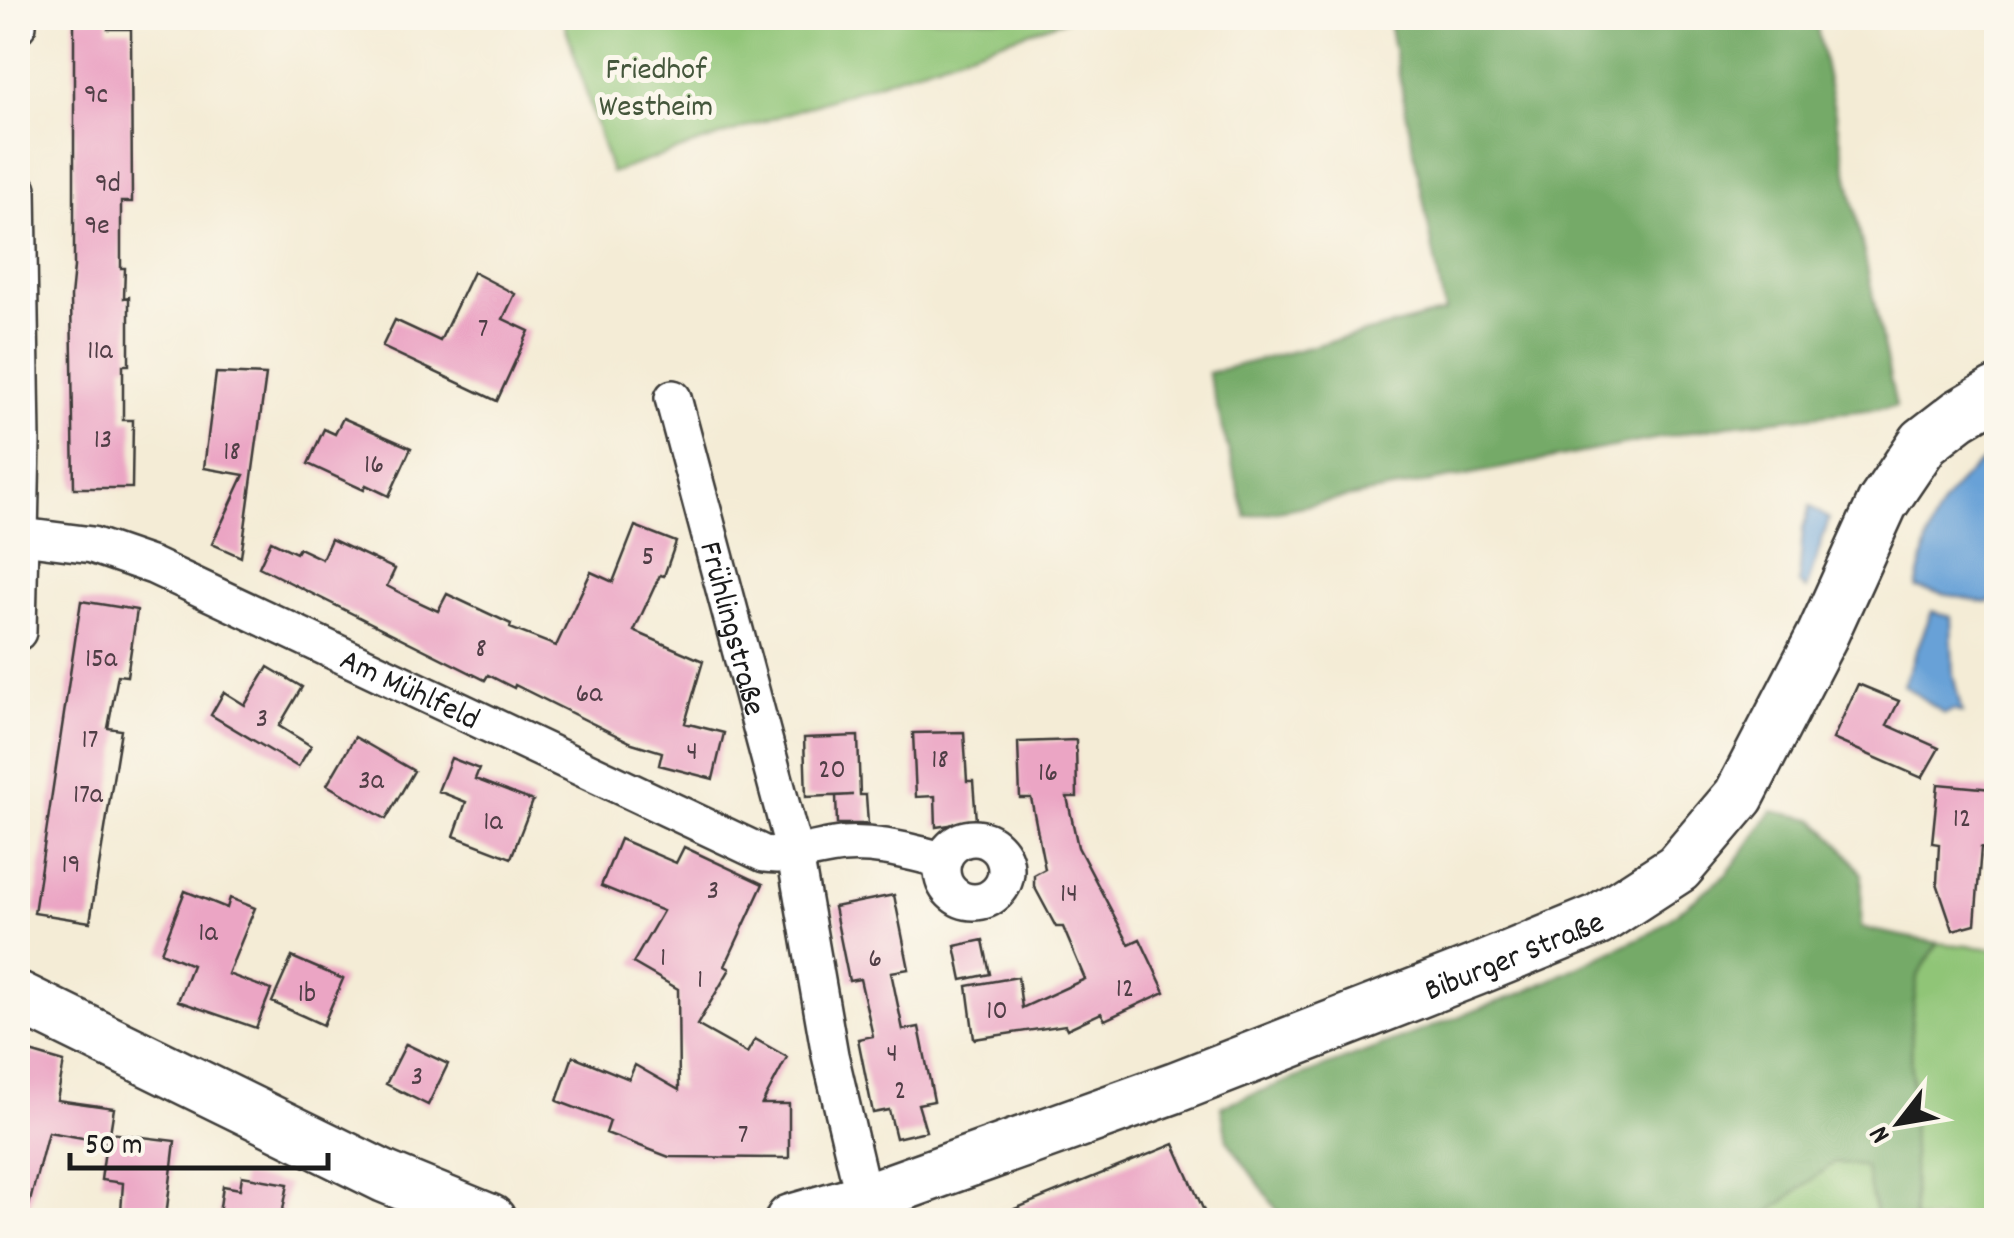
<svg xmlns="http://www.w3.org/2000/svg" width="2014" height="1238" font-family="Dekko,sans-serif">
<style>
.green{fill:#90c577;stroke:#56704a;stroke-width:2.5}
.forest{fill:#74aa68;stroke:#486342;stroke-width:2.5}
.water{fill:#67a1d7;stroke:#425e7a;stroke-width:2.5}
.building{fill:#eba5c4}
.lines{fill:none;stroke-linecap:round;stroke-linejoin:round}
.street-casing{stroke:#3c3b38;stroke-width:40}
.secondary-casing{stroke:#3c3b38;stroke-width:55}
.street{stroke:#fff;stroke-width:35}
.secondary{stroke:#fff;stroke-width:50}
.labels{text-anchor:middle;stroke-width:10;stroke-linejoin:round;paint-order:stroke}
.number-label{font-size:28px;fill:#503e46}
.park-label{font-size:32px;fill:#45573c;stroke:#fbf7ec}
.street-label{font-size:32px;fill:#1c1c1c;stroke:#fbf7ec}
</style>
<rect width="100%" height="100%" fill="#fbf7ec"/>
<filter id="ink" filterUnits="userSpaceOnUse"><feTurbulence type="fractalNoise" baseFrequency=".01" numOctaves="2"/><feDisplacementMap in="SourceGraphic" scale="20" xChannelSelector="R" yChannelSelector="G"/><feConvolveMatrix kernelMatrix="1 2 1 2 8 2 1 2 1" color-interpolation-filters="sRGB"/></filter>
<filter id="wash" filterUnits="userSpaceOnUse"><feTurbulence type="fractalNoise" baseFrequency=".0048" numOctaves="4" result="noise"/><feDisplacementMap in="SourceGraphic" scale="40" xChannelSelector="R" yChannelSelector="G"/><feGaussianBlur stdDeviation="2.25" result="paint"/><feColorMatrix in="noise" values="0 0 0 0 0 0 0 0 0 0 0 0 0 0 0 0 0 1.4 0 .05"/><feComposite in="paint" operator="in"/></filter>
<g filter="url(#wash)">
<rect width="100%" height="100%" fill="#f4ecd6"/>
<!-- green -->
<path class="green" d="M563 18H1070L611 173Z
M1938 943 1996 949V1220H1914L1911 1024 1917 977Z
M1834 1162 1865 1166 1877 1220H1733L1767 1214Z"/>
<!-- forest -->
<path class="forest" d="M1388 18H1815L1896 407 1728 425 1246 517 1208 373 1445 312Z
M1772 811 1814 819 1840 844 1862 874 1861 928 1938 943 1917 977 1911 1024 1914 1220H1877L1865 1167 1835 1162 1767 1214 1733 1220H1284L1227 1140 1221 1106 1527 991 1652 932 1727 874Z"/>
<!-- water -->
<path class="water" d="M1996 449V588L1992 601 1986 603 1916 588C1934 511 1935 501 1996 449Z
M1810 506 1829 519 1806 590 1799 584 1803 528Z
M1932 611 1951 617 1953 674 1962 713 1953 710 1945 714 1903 685Z"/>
<g id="blocks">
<!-- building -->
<path class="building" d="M74 18H108V29H131L132 202H121V268H125L124 298 129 297V365H123V420H133L132 488H74L71 297 74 267Z
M473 272 515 294 503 319 529 331 497 401 382 347 395 320 440 341Z
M216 373 266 375 241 557 212 544 244 475 204 468Z
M343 418 411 448 389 496 366 485 364 490 308 464 324 429 335 434Z
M635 526 676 542 664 576 660 575 634 631 703 661 685 723 724 733 713 779 659 765 662 752 632 743 515 685 514 688 488 675 485 680 259 567 271 541 296 553 299 548 322 559 331 539 395 569 387 586 412 599 438 611 447 594 511 624 510 628 556 646 591 572 613 582Z
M81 601 137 610 127 676 118 675 108 728 121 730 90 922 34 913Z
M268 667 302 687 279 726 311 746 298 767 211 715 224 692 245 705Z
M1858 684 1899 701 1887 725 1939 748 1922 778 1833 739Z
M964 732 967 781H973L976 821 936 827 935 796 916 797 913 733Z
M858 736 860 795H866L868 824H837L836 796 853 795 806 797 804 738Z
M355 737 414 771 386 819 327 785Z
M1076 740 1077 797H1067L1078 847 1129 944 1140 939 1165 992 1105 1020 1101 1013 1067 1029 1065 1025 974 1039 967 986 1018 977 1022 1008 1085 979 1063 927H1056L1034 886V875L1045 869 1031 798H1020L1018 742Z
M451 758 479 769 475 779 533 801 511 858 454 836 466 802 438 791Z
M1938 784 1992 789 1985 849 1981 848 1975 924 1953 930 1937 883 1939 844 1932 843Z
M620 839 676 863 684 847 763 884 725 966 730 969 697 1025 747 1053 755 1039 787 1057 762 1104H789V1158L669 1157 606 1133 610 1121 557 1101 573 1056 629 1079 635 1065 679 1090 678 989 633 963 663 911 601 886Z
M185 891 227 908 230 898 255 908 228 974 271 990 256 1028 178 1001 192 965 161 952Z
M894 895 909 969 891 972 903 1030 919 1027 934 1101 918 1104 926 1131 896 1138 889 1110 873 1113 858 1039 873 1036 860 979 849 981 834 907Z
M983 940 990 974 962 980 955 946Z
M292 957 343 979 323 1025 272 1002Z
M406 1044 448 1064 428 1105 386 1084Z
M23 1050 64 1062 57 1100 114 1108 110 1133 175 1141 166 1217 121 1212 123 1183 101 1180 106 1142 48 1132 27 1213 18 1212V1072Z
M1174 1144 1208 1220H991L990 1219Z
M242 1176 288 1184 281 1220H218L223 1186 240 1189Z"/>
</g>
</g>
<g filter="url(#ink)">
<use href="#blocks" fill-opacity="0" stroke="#3c3b38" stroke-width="2.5"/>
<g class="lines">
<defs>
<g id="street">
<path d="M18 25V18"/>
<path d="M18 189 22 441 18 632"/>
<path id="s1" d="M673 398 795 855 830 1055 864 1199"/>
<path id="s2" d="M22 536 92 545 153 566 764 854C792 858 815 848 842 845 877 842 909 852 943 860"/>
<circle cx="974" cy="870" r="32"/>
</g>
<g id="secondary">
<path d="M18 997 385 1177 490 1220"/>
<path id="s3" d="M791 1220 864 1199 1176 1087 1476 970 1598 920 1678 868 1739 796 1822 636 1882 504 1924 442 1959 415 1996 393"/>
</g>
</defs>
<!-- street casing -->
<use href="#street" class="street-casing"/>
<!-- secondary casing -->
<use href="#secondary" class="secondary-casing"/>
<!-- street -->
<use href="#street" class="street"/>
<!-- secondary -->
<use href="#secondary" class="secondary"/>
</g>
</g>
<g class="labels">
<!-- number labels -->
<g class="number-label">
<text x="96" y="102">9c</text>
<text x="108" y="191">9d</text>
<text x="97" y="233">9e</text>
<text x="483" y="336">7</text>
<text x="100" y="358">11a</text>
<text x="103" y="447">13</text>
<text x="232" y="459">18</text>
<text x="374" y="472">16</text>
<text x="648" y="564">5</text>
<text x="481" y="656">8</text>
<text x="101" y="666">15a</text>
<text x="589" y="701">6a</text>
<text x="262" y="726">3</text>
<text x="90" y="747">17</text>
<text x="692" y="759">4</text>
<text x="940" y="767">18</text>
<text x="832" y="777">20</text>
<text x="1048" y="780">16</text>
<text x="371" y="788">3a</text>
<text x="88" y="802">17a</text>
<text x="1962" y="826">12</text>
<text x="493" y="829">1a</text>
<text x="71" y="872">19</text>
<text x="713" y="898">3</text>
<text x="1069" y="901">14</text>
<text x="208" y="940">1a</text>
<text x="663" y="965">1</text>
<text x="875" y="966">6</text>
<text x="700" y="987">1</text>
<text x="1125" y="996">12</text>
<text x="307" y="1001">1b</text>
<text x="997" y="1018">10</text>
<text x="892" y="1061">4</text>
<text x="417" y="1084">3</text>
<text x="900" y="1098">2</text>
<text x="743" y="1142">7</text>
</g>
<!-- park labels -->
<g class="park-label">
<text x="656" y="78">Friedhof<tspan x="656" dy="37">Westheim</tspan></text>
</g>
<!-- street labels -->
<g class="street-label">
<text dy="11" stroke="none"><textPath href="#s1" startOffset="238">Frühlingstraße</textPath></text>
<text dy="11" stroke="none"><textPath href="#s2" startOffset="420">Am Mühlfeld</textPath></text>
<text dy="11" stroke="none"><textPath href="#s3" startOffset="770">Biburger Straße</textPath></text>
</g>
</g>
<!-- margin -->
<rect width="2014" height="1238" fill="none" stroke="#fbf7ec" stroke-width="60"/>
<!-- north arrow -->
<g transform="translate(1899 1123) rotate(239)" stroke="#fbf7ec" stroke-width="8" paint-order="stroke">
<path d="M0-8L18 38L0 25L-18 38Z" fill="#1c1c1c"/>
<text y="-15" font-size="28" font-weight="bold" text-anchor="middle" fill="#1c1c1c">N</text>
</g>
<!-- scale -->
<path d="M70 1153v15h258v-15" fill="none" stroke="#1c1c1c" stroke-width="5"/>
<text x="85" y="1153" font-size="30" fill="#1c1c1c" stroke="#fbf7ec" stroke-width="8" paint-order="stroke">50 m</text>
</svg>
